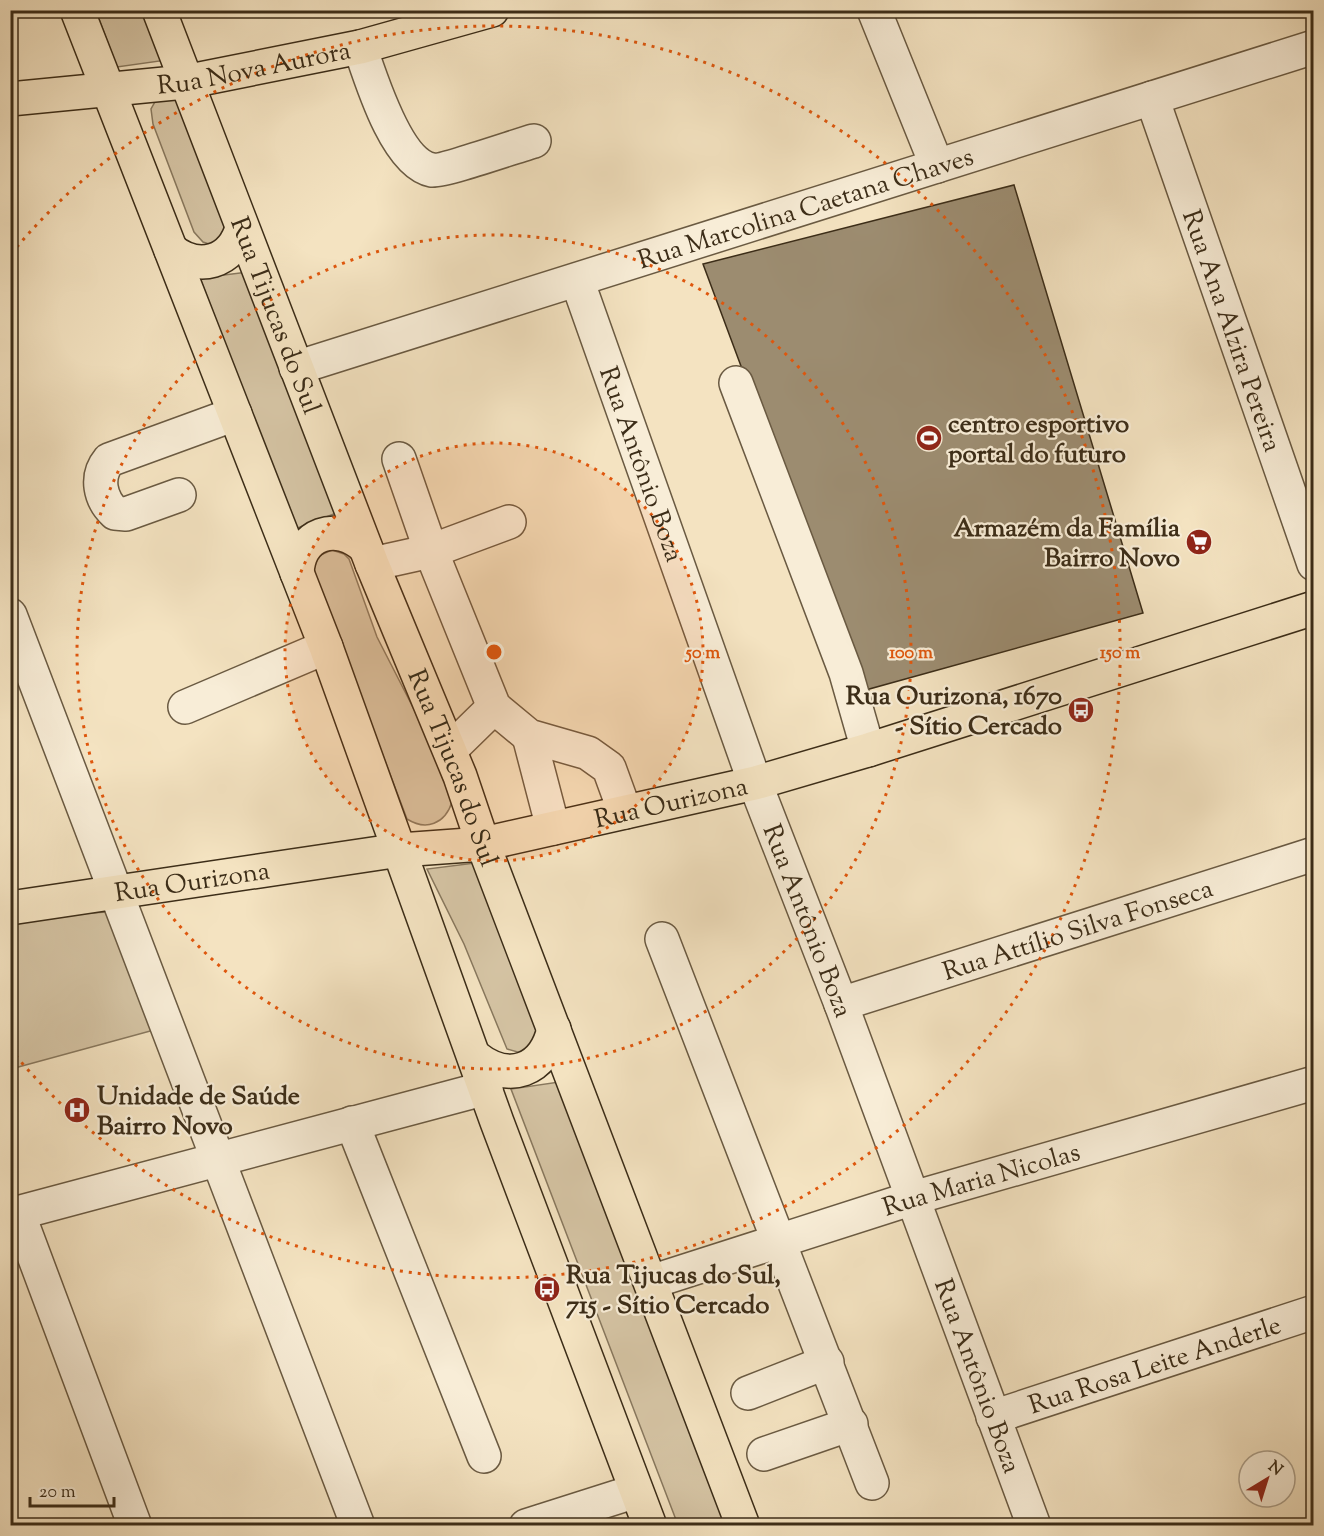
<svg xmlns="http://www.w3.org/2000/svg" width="1324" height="1536" font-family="'Sorts Mill Goudy',serif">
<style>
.green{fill:#d5c4a4;stroke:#88785e;stroke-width:1.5}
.building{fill:#9c8c70;stroke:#3c2d18;stroke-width:1.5}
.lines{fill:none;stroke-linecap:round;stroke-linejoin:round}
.minor-casing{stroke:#6a5a42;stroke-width:36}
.major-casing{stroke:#3c2d18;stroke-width:36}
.minor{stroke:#f8edd7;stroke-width:33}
.major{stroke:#f4e3c1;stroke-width:33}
.ring{fill:none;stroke:#df570d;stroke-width:3;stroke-dasharray:3 6}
.labels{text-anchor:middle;stroke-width:4.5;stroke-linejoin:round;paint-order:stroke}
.street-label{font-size:26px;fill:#3c2d18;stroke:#f8edd7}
.poi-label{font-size:26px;font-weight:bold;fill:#3c2d18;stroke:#f8edd7;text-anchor:start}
.centre{fill:#df570d;stroke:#f8edd7;stroke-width:3}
.ring-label{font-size:18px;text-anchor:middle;font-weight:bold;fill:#df570d;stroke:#f8edd7;stroke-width:4.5;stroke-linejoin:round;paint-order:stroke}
</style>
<rect width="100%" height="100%" fill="#f4e3c1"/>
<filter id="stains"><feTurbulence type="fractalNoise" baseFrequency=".00333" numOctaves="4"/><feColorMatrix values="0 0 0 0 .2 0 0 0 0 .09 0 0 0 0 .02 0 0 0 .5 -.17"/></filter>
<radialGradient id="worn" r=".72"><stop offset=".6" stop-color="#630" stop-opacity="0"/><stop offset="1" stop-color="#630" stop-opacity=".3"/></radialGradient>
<!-- green -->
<path class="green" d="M96 11H148L167 60 117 67Z
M179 92 233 231 212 245 203 242 194 232 153 124 151 109 156 100Z
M248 272 339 512 295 529 200 278Z
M332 550 344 554 349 559 377 637 422 725 452 802C445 824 426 831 407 819L313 571 318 556Z
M475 863 541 1033 521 1053 507 1049 464 944 427 869Z
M107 912 154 1030 11 1069V918Z
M559 1082 729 1525H678L511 1089Z"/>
<!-- building -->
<path class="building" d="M1014 185 1143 613 862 691 703 264Z"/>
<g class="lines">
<defs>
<g id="minor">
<path d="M874 10 937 166"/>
<path d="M360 47C371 79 396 163 432 170 442 172 519 145 534 141"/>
<path id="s1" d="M1152 98 1314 564"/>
<path id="s2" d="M577 280 755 783 841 1004 1034 1526"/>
<path id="s3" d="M296 368 1314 47"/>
<path d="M736 383 846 673 868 750"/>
<path d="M399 459 431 551 494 707 529 736 588 753 609 768 625 812"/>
<path d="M179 495 126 514 115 513C100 499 95 477 109 460L235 414"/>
<path d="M372 564 431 551 509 522"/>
<path d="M10 615 358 1526"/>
<path d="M185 707 326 647"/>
<path d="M529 736 553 828"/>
<path d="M450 750 494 707"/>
<path d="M662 939 872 1483"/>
<path id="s4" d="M841 1004 1314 854"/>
<path d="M352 1123 484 1456"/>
<path d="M18 1213 135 1526"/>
<path d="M10 1215 486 1088"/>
<path id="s5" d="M651 1282 913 1198 1314 1083"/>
<path d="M748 1393 827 1362"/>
<path id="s6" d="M993 1417 1314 1312"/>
<path d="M764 1454 851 1424"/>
<path d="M526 1526 636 1491"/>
</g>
<g id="major">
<path d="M77 10 326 647 497 1122 650 1526"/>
<path id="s7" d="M159 10 372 564 460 776 483 844 743 1526"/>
<path id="s8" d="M10 99 185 82 360 47 492 10"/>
<path d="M171 250C198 272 232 263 242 228"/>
<path d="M297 573C299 533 337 521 365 547"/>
<path id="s9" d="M10 908 400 850 483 844 755 783 868 750 1314 608"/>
<path d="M475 1057C509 1084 544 1071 554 1029"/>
</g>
</defs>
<!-- minor casing -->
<use href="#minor" class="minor-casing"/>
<!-- major casing -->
<use href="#major" class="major-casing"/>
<!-- minor -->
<use href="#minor" class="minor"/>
<!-- major -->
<use href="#major" class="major"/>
</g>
<!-- distance rings -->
<circle cx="494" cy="652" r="209" fill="#df570d" fill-opacity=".12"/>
<g class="ring">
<circle cx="494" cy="652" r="209"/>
<circle cx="494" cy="652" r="417"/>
<path d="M11 254A626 626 0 1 1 11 1050"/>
</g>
<!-- icons -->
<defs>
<symbol id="stadium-disc" viewBox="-11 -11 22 22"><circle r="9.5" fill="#8f2418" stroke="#f8edd7"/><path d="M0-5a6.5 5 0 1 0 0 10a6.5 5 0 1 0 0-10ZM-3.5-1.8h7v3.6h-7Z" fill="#fff"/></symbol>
<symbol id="supermarket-disc" viewBox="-11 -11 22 22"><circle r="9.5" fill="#8f2418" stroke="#f8edd7"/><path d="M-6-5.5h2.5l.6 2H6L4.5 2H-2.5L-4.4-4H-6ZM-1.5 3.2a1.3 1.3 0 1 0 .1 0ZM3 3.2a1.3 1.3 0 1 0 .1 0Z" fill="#fff"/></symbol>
<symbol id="bus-disc" viewBox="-11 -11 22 22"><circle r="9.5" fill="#8f2418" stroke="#f8edd7"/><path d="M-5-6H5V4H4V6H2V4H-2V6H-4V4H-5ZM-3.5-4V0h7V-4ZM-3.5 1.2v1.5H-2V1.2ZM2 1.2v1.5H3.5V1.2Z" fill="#fff"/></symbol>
<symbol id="hospital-disc" viewBox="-11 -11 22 22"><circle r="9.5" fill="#8f2418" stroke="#f8edd7"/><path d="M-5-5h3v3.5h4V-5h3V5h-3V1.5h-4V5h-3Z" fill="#fff"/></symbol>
</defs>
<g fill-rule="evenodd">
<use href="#stadium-disc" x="914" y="423" width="30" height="30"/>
<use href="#supermarket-disc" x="1184" y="527" width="30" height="30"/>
<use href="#bus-disc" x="1066" y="695" width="30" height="30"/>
<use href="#hospital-disc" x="62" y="1095" width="30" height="30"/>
<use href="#bus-disc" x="532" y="1274" width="30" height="30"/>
</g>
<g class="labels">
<!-- street labels -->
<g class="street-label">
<text dy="9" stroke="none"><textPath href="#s8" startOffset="246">Rua Nova Aurora</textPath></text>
<text dy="9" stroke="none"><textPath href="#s3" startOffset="534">Rua Marcolina Caetana Chaves</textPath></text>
<text dy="9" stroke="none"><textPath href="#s7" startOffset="327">Rua Tijucas do Sul</textPath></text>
<text dy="9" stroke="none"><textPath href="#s1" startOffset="246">Rua Ana Alzira Pereira</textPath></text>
<text dy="9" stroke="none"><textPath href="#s2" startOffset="195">Rua Antônio Boza</textPath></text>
<text dy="9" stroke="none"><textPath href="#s7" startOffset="813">Rua Tijucas do Sul</textPath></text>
<text dy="9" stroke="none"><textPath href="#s9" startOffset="670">Rua Ourizona</textPath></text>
<text dy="9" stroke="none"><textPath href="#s9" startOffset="184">Rua Ourizona</textPath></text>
<text dy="9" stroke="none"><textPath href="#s2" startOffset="681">Rua Antônio Boza</textPath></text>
<text dy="9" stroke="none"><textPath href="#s4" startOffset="248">Rua Attílio Silva Fonseca</textPath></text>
<text dy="9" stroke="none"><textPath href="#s5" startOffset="346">Rua Maria Nicolas</textPath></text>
<text dy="9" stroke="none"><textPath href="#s6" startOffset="170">Rua Rosa Leite Anderle</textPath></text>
<text dy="9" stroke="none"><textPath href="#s2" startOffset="1167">Rua Antônio Boza</textPath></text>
</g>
<!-- poi labels -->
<g class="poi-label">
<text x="948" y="432">centro esportivo<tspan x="948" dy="30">portal do futuro</tspan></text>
<text x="1180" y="536" text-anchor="end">Armazém da Família<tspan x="1180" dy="30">Bairro Novo</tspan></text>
<text x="1062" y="704" text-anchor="end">Rua Ourizona, 1670<tspan x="1062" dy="30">- Sítio Cercado</tspan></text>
<text x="97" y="1104">Unidade de Saúde<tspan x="97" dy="30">Bairro Novo</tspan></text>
<text x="566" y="1283">Rua Tijucas do Sul,<tspan x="566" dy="30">715 - Sítio Cercado</tspan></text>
</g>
</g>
<circle cx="494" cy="652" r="9" class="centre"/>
<g class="ring-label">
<text x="703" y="658">50 m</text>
<text x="911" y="658">100 m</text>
<text x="1120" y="658">150 m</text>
</g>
<!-- margin -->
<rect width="1324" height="1536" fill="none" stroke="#f4e3c1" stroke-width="36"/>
<rect x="12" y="12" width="1300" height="1512" fill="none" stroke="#3c2d18" stroke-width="3"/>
<rect x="18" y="18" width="1288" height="1500" fill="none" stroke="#3c2d18" stroke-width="1.5"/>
<!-- north arrow -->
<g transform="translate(1267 1479) rotate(38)"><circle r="28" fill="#f8edd7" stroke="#ada08b" stroke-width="1.5"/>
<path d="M0-4.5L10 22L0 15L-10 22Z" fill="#8f2418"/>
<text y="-9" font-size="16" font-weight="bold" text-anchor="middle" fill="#3c2d18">N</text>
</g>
<!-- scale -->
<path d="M30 1497v9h84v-9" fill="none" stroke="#3c2d18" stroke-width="3"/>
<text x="39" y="1497" font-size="18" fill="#3c2d18" stroke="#f8edd7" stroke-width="4.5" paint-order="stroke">20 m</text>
<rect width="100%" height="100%" filter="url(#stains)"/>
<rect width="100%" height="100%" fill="url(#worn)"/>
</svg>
